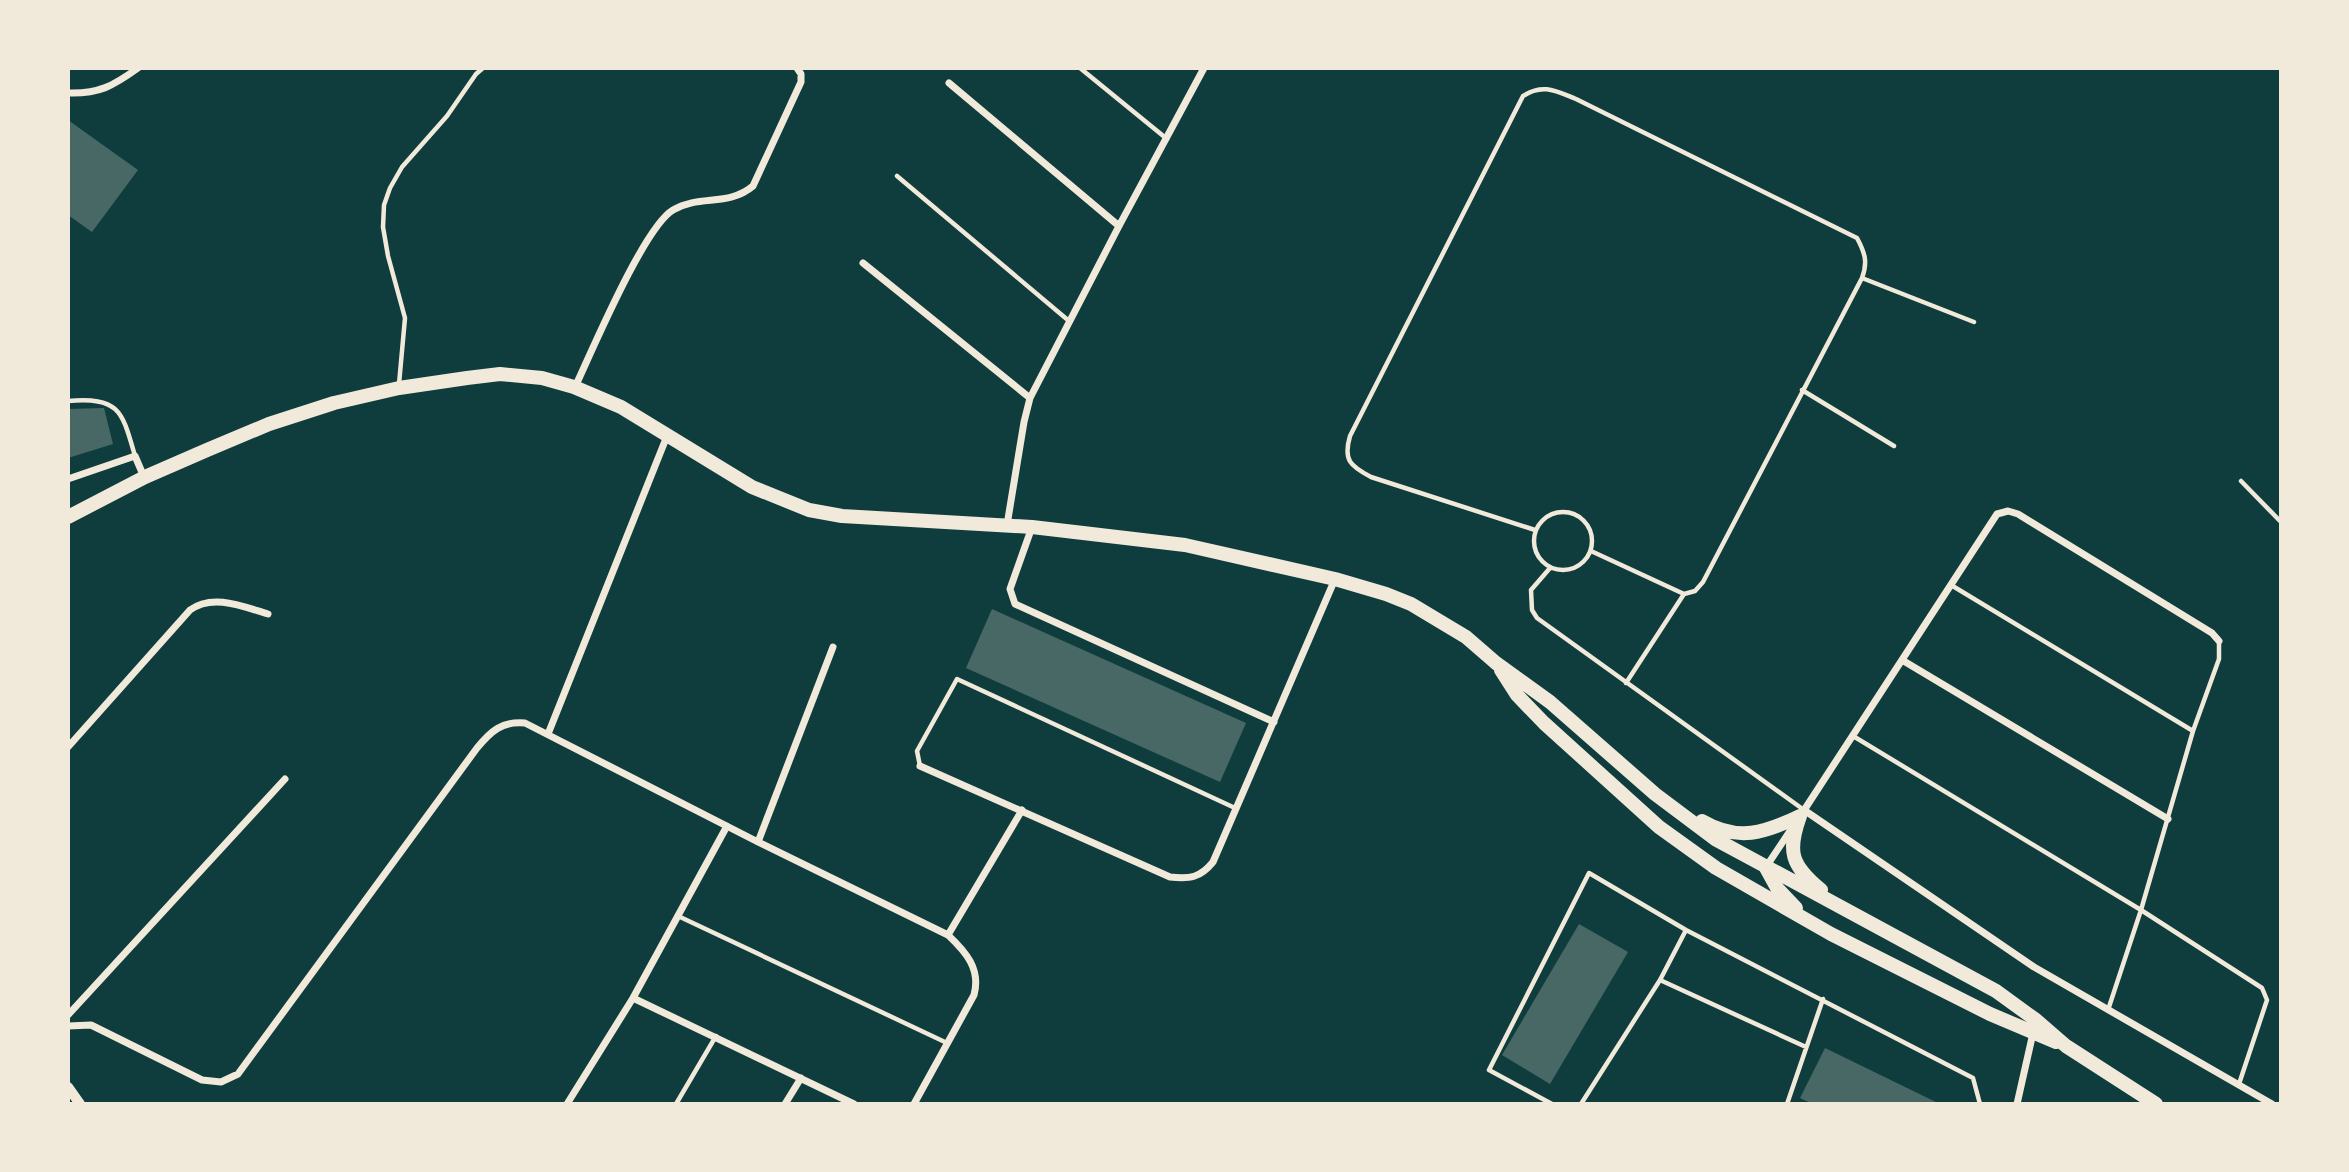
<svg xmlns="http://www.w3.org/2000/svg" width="2349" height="1172" font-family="'Public Sans',sans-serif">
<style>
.building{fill:#486865}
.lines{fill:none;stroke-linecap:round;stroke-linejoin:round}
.service{stroke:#f1e9da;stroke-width:4.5}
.minor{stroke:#f1e9da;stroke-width:7}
.tertiary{stroke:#f1e9da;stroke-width:10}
.trunk{stroke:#f1e9da;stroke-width:14}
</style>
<rect width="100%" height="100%" fill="#0f3d3e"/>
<!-- building -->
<path class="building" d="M68 120 138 170 92 232 68 215Z
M104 408 113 444 68 458V409Z
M992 609 1246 723 1220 782 966 668Z
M1579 924 1628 952 1550 1084 1502 1055Z
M1825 1048 1940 1104H1813L1800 1098Z"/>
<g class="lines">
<!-- service -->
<path class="service" d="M1080 68 1167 139
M897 176 1069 321
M1862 278 1974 322
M399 384 405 318 388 256 383 227 384 205 390 188 402 167 447 116 476 74 483 68
M1802 390 1894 446
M68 401C120 397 122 411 135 456
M2241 481 2281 522
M1534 541a29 29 0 1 1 58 0a29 29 0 1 1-58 0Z
M1535 530 1371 477C1350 466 1343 460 1350 436L1523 96C1543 83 1556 91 1576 99L1857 238C1865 253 1868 262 1862 278L1703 582 1695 591 1684 594 1591 551
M1550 568 1531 590 1532 610 1537 618 1804 810
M1951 585 2193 731
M1626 683 1684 594
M1853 736 2141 910 2262 988 2267 1000 2239 1084
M920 766 917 751 957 679 1235 808
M678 916 947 1043
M1660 980 1806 1047
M2108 1010 2141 910 2193 731 2219 659V641
M676 1104 716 1036
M1552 1104 1489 1070 1589 873 1686 930 1973 1078 1980 1104
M1581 1104 1660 980 1686 930
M1787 1104 1823 999"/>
<!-- minor -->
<path class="minor" d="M949 83 1119 226
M68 93C99 94 113 86 138 68
M863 263 1030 398
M575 387C592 351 644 227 673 210 700 194 728 207 753 186L801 82V74L797 68
M68 479 135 456 144 477
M1007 525 1024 422 1030 398 1119 226 1204 68
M1032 527 1010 589 1015 604 1274 722
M1902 660 2168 819
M548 734 667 436
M68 747 190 610C213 593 244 607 268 614
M920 766 1170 877C1190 879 1200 878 1213 862L1335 579
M1804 810 2034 967 2272 1104
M1799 818 1997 514 2008 511 2018 514 2212 633 2219 641
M758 842 833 647
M1766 867 1792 828
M948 935 1022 810
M633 998 854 1104
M68 1015 285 779
M68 1026 91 1025 202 1080 221 1082 238 1074 477 748C491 731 502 721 525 723L758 842 948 935C966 952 981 969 974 995L914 1104
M567 1104 633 998 727 826
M785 1104 801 1078
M2017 1104 2033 1033"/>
<!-- tertiary -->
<path class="tertiary" d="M68 1087 80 1104"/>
<!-- trunk -->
<path class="trunk" d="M68 517 145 477 207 450 269 424 334 403 399 388 467 378 500 374 542 378 574 387 621 407 752 487 809 510 842 516 1032 527 1185 545 1335 579 1386 594 1411 604 1466 637 1496 663 1550 702 1655 794 1715 839 1996 991 2036 1020 2066 1046 2156 1104
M1501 670 1517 695 1544 723 1659 827 1716 868 1831 934 1990 1014 2056 1042
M1800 816C1787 852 1791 865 1821 890
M1702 821C1738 842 1765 833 1800 816
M1766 868 1777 888 1796 908"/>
</g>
<!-- border -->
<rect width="2349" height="1172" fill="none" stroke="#f1e9da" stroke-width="140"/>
</svg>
